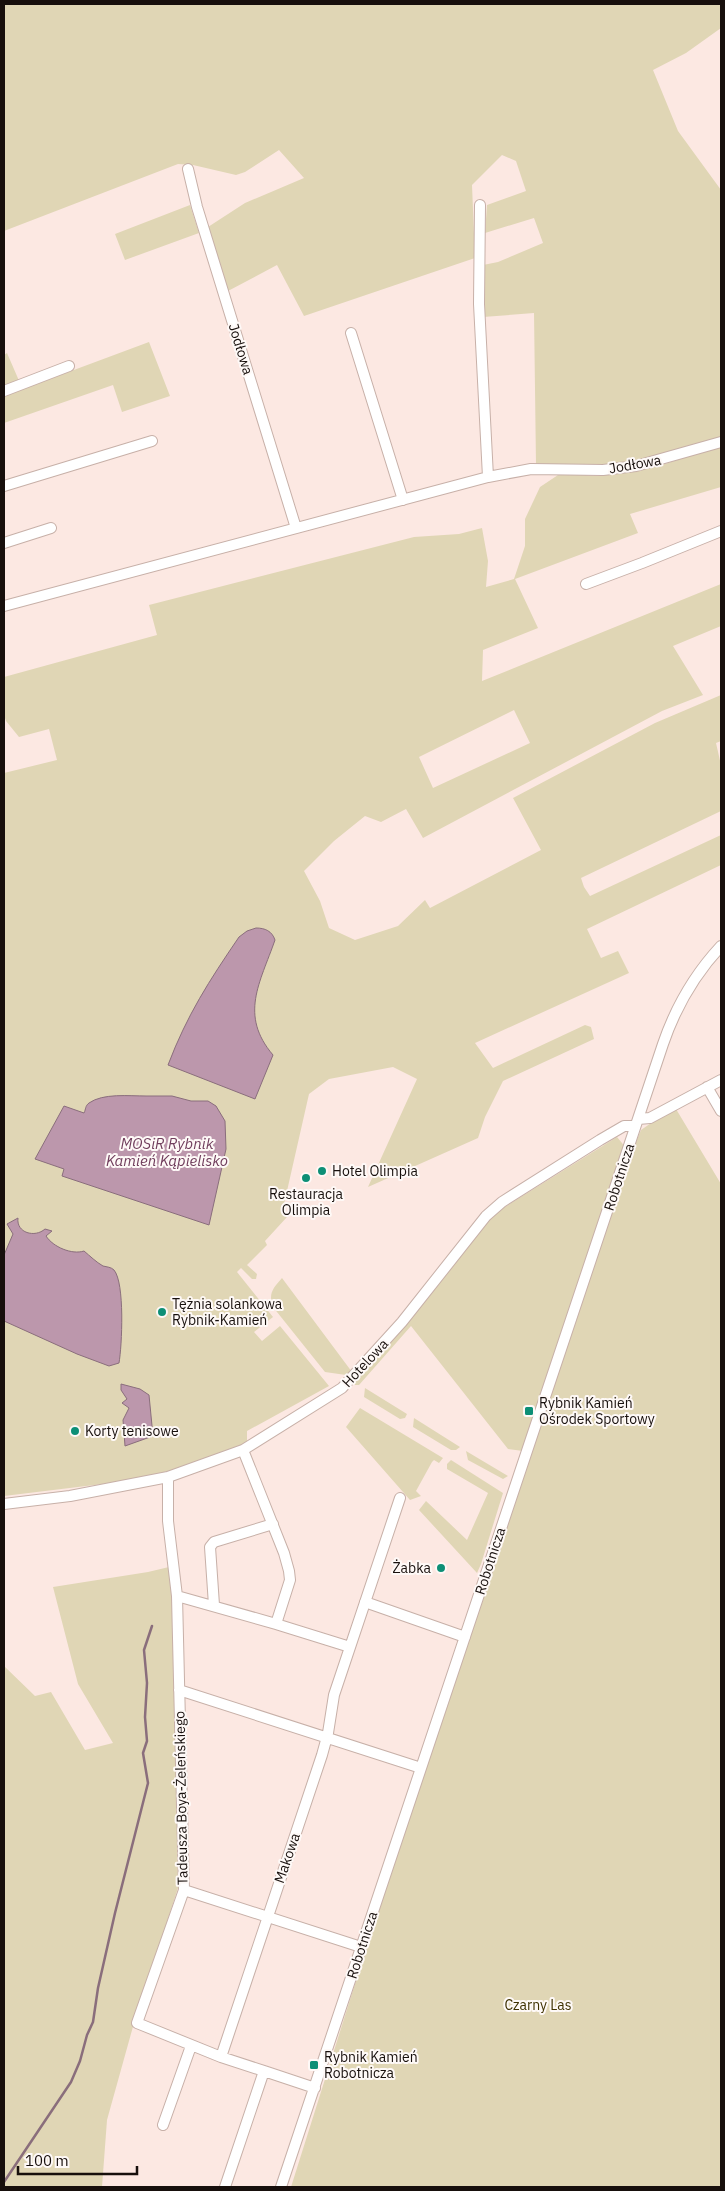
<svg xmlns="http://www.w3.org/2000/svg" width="725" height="2191" font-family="'IBM Plex Sans',sans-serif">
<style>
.green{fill:#e0d6b5;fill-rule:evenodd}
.water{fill:#bc97ac;stroke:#8a6e7c}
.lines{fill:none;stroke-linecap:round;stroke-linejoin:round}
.stream{stroke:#8a6e7c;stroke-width:2.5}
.minor-casing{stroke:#c7b0a8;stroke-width:12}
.minor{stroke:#fff;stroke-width:10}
.poi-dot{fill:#0d8f76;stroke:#fef9f7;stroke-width:2}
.labels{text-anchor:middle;stroke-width:4;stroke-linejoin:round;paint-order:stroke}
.street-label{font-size:14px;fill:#170f0c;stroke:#fef9f7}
.poi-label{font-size:14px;fill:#170f0c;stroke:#fef9f7;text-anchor:start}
.park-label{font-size:14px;fill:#3e3100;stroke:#fef9f7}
.water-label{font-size:15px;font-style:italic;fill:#703d5c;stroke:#fef9f7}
</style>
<rect width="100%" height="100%" fill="#fce8e2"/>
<!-- green -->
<path class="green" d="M4 4H721V28L686 53 653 70 678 131 721 190V438L647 460 606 465H536L534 313 483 317V265L498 262 543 243 534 218 485 233 487 205 526 191 516 161 502 155 472 185 475 258 304 316 277 265 228 291 208 227 245 203 304 178 279 150 245 172 236 175 193 165 178 164 4 231Z
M190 205 199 233 125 260 115 234Z
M149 342 170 396 122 412 113 385 4 423V396Z
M7 353 20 383 4 389V355Z
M721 445V487L630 514 638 533 515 579 538 628 483 650 482 681 721 584V626L673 646 703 695 662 711 423 838 406 809 381 822 365 816 334 841 304 871 320 901 329 928 355 940 398 926 425 900 430 908 541 850 513 798 655 723 721 695V741L716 743 721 765V811L581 878 584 887 590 896 721 835V865L587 929 601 958 618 951 629 973 475 1043 493 1068 585 1025 591 1027 594 1039 503 1081 485 1117 478 1138 368 1187 417 1079 393 1067 329 1079 309 1094 282 1213 287 1217 265 1241 267 1245 247 1265 257 1274 256 1279H252L241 1268 237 1272 273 1317 254 1332 262 1341 280 1326 329 1386 247 1431V1443L182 1468 119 1482 4 1496V773L57 760 49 729 19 737 6 721 4 715V677L157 635 149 605 414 537 459 534 482 528 488 561 486 587 514 579 525 546V519L540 487 561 473 597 476 665 464ZM514 710 530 743 433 788 419 757Z
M676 1109 721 1184V2187H291L523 1451 508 1449 411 1326 359 1385H355L353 1382 485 1223 503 1208 617 1137 631 1154 641 1130 654 1121 655 1118Z
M282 1278 352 1372 346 1375 325 1372 273 1307C268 1294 273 1288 282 1278Z
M365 1388 407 1414 405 1418 400 1419 364 1397Z
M360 1408 443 1458 439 1463 434 1460 432 1462 416 1491 421 1496 410 1500 346 1427Z
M414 1418 460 1447 456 1450H451L413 1427Z
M466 1451 508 1476 503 1479 468 1460Z
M451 1460 503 1493 481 1564 477 1573 419 1510 426 1501 467 1540 488 1493 447 1469V1464Z
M169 1567 173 1597 178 1888 134 2023 107 2120 102 2187H4V1666L35 1696 51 1692 85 1750 113 1743 78 1684 53 1587 148 1572Z"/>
<!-- water -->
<path class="water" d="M256 928C265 928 272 931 275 940 260 983 239 1015 273 1055L255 1099 168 1065C187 1015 209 981 239 937L247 931Z
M146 1096H172L191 1101H208L216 1106 225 1121 226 1149 209 1225 62 1176 64 1169 35 1159 64 1106 84 1113C86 1109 85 1106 89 1103 103 1093 129 1096 146 1096Z
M18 1218C16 1233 35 1238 45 1229L52 1231 46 1236C53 1247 72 1255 84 1251 90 1256 96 1262 103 1266 107 1267 111 1267 114 1270 125 1283 122 1346 119 1363L109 1366 77 1354 4 1321V1255L13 1234 7 1224Z
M121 1384 140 1389 149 1395 153 1436 125 1446 123 1420 129 1408 122 1403 127 1399 121 1390Z"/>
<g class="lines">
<!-- stream -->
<path class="stream" d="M4 2182 71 2082 80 2061 87 2035 93 2022 98 1988 115 1913 148 1783 143 1753 147 1741 145 1717 147 1683 144 1650 152 1626"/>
<defs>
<path id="minor" d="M188 169 197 207 296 528
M480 205 479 304 488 477
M351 333 403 500
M4 391 69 366
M4 486 152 441
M4 543 51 528
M586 584 642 563 721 531
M4 606 488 477 531 469 603 470 636 466 721 442
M707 1087 721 1111
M638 1119 650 1118 721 1080
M168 1477V1521L177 1596
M4 1504 70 1496 168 1477 243 1450 342 1388 402 1322 486 1216 502 1202 600 1140 624 1126H635
M365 1602 465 1637
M214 1605 210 1547 214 1542 273 1524
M276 1624 350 1647
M179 1690 421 1768
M184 1890 361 1947
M221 2057 137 2023 184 1890 177 1596 276 1624 290 1580 289 1571 284 1553 243 1450
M264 2071 315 2088
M163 2125 191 2046
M225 2187 264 2071 221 2057 322 1755 328 1733 334 1695 400 1498
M281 2187 663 1044C676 1006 694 975 721 946"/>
</defs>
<!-- minor casing -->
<use href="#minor" class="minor-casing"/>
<!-- minor -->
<use href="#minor" class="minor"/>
</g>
<!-- markers -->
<g class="poi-dot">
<circle cx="322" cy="1171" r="5"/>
<circle cx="306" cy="1178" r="5"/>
<circle cx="162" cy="1312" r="5"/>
<rect x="524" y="1406" width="10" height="10" rx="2.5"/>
<circle cx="75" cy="1431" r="5"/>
<circle cx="441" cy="1568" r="5"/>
<rect x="309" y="2060" width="10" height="10" rx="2.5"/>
</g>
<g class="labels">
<!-- street labels -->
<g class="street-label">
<text transform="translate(241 349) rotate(73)" y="5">Jodłowa</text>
<text transform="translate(635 464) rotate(-10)" y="5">Jodłowa</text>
<text transform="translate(619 1177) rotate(-72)" y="5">Robotnicza</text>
<text transform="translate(365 1363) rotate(-47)" y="5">Hotelowa</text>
<text transform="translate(490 1561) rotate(-72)" y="5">Robotnicza</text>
<text transform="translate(181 1798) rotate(-91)" y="5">Tadeusza Boya-Żeleńskiego</text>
<text transform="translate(287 1858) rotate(-71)" y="5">Makowa</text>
<text transform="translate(362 1945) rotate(-72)" y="5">Robotnicza</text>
</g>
<!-- poi labels -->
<g class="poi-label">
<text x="332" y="1176">Hotel Olimpia</text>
<text x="306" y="1199" text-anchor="middle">Restauracja<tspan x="306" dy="16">Olimpia</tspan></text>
<text x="172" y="1309">Tężnia solankowa<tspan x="172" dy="16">Rybnik-Kamień</tspan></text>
<text x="539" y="1408">Rybnik Kamień<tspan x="539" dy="16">Ośrodek Sportowy</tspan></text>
<text x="85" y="1436">Korty tenisowe</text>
<text x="431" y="1573" text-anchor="end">Żabka</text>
<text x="324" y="2062">Rybnik Kamień<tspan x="324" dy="16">Robotnicza</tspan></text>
</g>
<!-- park labels -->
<g class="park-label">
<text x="538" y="2010">Czarny Las</text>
</g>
<!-- water labels -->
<g class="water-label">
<text x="167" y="1149">MOSiR Rybnik<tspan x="167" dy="17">Kamień Kąpielisko</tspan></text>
</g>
</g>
<!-- border -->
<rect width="725" height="2191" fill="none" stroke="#170f0c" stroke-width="10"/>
<!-- scale -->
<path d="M18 2166v8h119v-8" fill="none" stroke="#170f0c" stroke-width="2.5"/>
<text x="25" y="2166" font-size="15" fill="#170f0c" stroke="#fef9f7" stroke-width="4" paint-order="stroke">100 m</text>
</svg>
